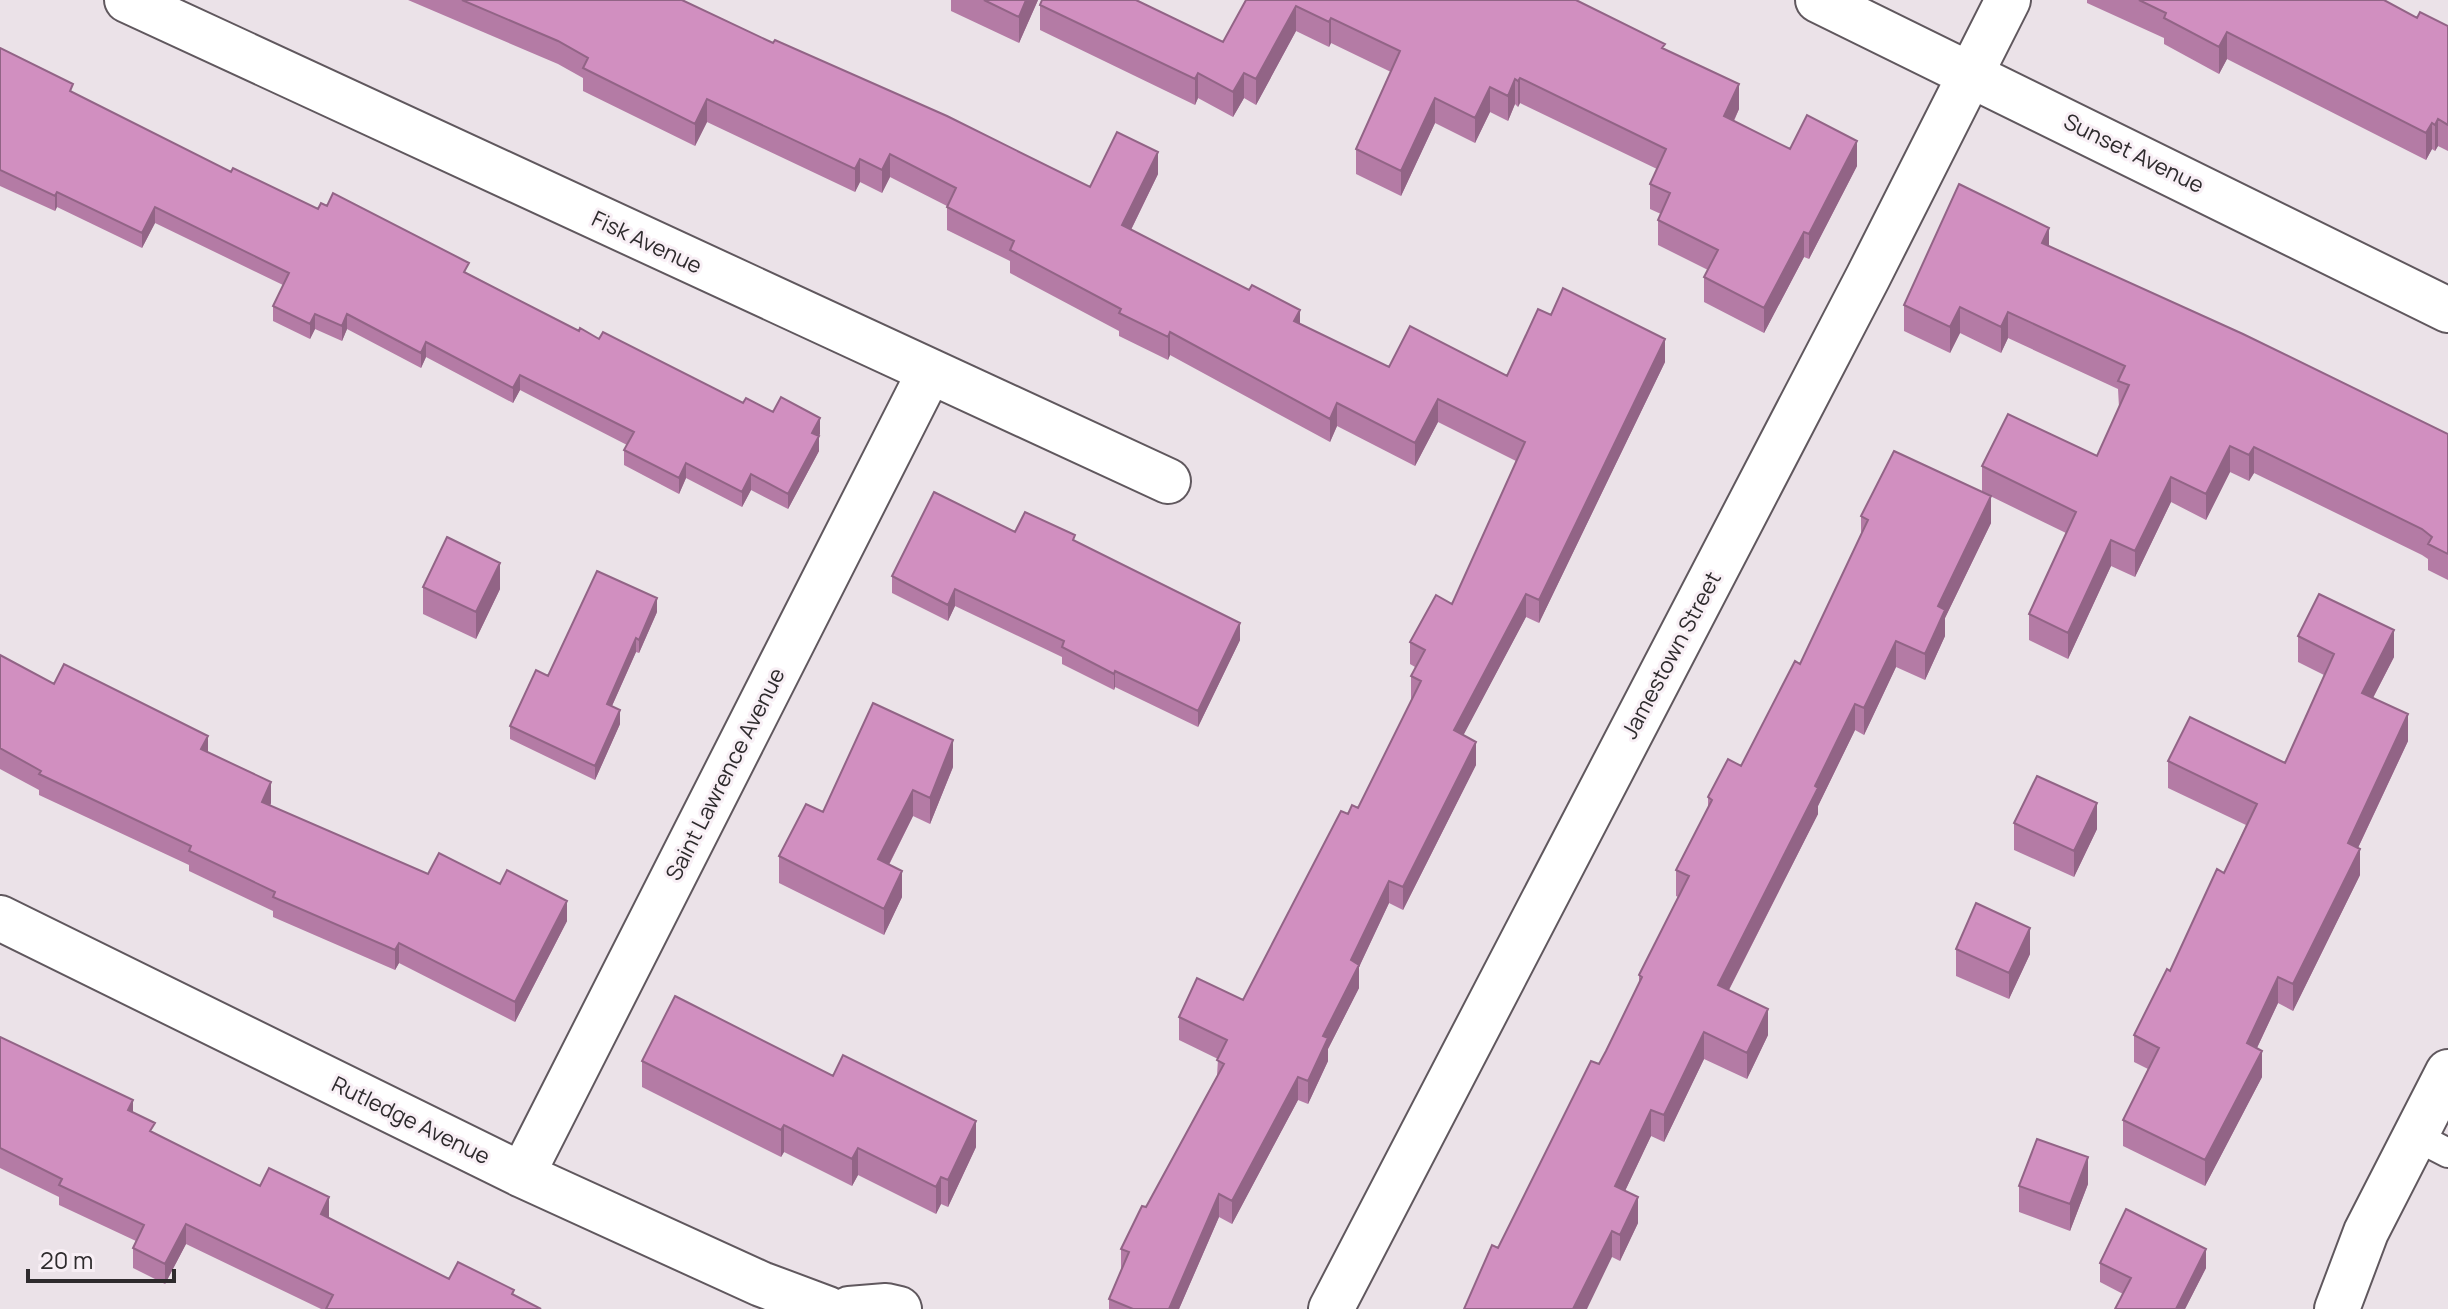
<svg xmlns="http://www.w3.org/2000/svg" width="2448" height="1309" font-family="Manrope,sans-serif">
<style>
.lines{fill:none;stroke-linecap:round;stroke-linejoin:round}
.lane-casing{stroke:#60585e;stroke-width:32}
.street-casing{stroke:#60585e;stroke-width:48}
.lane{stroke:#fff;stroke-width:28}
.street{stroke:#fff;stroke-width:44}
.wall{fill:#b47ba5}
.shaded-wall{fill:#926486}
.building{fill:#d18fc0;stroke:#926486;stroke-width:2}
.labels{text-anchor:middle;stroke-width:6;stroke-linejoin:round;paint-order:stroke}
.street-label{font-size:22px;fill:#2e2b2d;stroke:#f8eff5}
</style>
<rect width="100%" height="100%" fill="#ebe2e8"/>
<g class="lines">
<defs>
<path id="lane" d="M2415 1136 2448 1153"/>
<path id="street" d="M127 0 1168 481
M1818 0 2448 310
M0 918 522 1175 761 1284 828 1309
M522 1175 929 373
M849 1309 886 1306 899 1309
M1331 1309 1868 277 2008 0
M2337 1309 2366 1232 2448 1072"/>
</defs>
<!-- lane casing -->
<use href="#lane" class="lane-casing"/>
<!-- street casing -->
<use href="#street" class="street-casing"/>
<!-- lane -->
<use href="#lane" class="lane"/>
<!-- street -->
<use href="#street" class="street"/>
</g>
<!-- wall -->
<path class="wall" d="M408 0H682L773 43 1090 187 1158 174 1131 230 1300 324 1389 367 1507 376 1665 362 1539 623 1526 617 1463 735 1476 765 1403 910 1389 903 1359 967V988L1328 1049V1061L1308 1104 1298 1100 1232 1224 1219 1217 1179 1309H1109V1299L1121 1271V1249L1146 1207 1217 1076 1218 1059 1179 1040V1017L1243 1000 1348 814 1358 808 1412 700 1411 699V676L1415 667 1410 664V642L1452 604 1516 461 1438 422 1415 466 1337 426 1330 442 1170 355 1168 360 1119 336V331L1010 273V261L947 230V206L890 177 882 193 860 182 855 192 707 122 695 146 583 91V78L558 64Z
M951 0H1038L1019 43 951 11Z
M1246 0 1665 49 1739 109 1734 121 1790 149 1857 166 1809 259 1804 257 1764 333 1704 302V277L1708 270 1658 245V220L1661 214 1650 209V184L1657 169 1520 103 1518 107 1515 104 1508 121 1490 112 1475 143 1435 123 1401 196 1356 174V149L1391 72 1331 43 1329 47 1296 31 1256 105 1244 98 1233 117 1198 98 1195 105 1040 30V5L1223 42Z
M2087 0H2384L2417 18 2448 26V151L2438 146 2435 151 2432 149 2426 160 2227 59 2219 74 2164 44V38L2087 3Z
M0 48 73 93 231 172 469 274 579 331 743 403 773 412 820 434 818 436 819 451 788 509 751 490 742 507 686 478 679 494 624 465V450L627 445 520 390 513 403 426 357 421 368 347 329 342 341 315 329 310 339 273 321V306L283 285 155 223 142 248 57 207 55 211 0 186Z
M2049 246 2448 434V580L2428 570V559L2422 555 2254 473 2249 481 2230 472 2206 520 2171 502 2135 577 2111 566 2068 659 2029 640V614L2066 533 1982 492V466L2097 456 2119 407 2118 389 2008 338 2001 353 1960 333 1950 353 1904 331V305Z
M1861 516 1991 523 1945 618V636L1925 680 1896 667 1864 735 1855 730 1818 806V814L1729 990 1768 1035 1747 1079 1704 1059 1664 1142 1651 1136 1625 1191 1638 1223 1620 1261 1612 1257 1498 1248 1599 1064 1639 984V975L1678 897 1676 896V870L1708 809V797L1741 766 1800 664 1861 534Z
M1015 532 1075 541 1240 640 1198 727 1115 687 1114 690 1062 664V657L955 606 948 621 892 593V576Z
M423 587 500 589 476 639 423 614Z
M657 612 639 653 636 652 612 706 620 724 595 780 510 739V726L548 676Z
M2298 636 2394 657 2373 698 2408 741 2358 848 2360 875 2293 1011 2278 1003 2257 1048 2262 1077 2205 1186 2123 1146V1120L2148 1069 2134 1062V1035L2224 873 2246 825 2168 788V761L2285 763 2324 675 2298 662Z
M0 655 54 684 208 752 271 803 270 806 428 874 567 921 515 1022 399 963 395 970 273 917V911L189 871V865L39 795V790L0 769Z
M953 767 930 824 913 816 889 865 902 897 884 935 779 883V856L823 812Z
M2014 823 2097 829 2074 877 2014 850Z
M1956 949 2030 954 2009 999 1956 976Z
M0 1037 133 1113 155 1134 260 1186 329 1217V1218L449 1279 514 1296 541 1309H321L186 1244 165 1284 133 1268V1248L136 1241 59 1205V1197L0 1168Z
M642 1061 976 1147 948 1207 941 1204 936 1214 858 1175 852 1186 784 1152 781 1157 642 1087Z
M2088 1184 2070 1231 2019 1212V1186Z
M2100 1263 2206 1268 2185 1309H2115L2123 1294 2100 1282Z"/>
<!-- shaded-wall -->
<path class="shaded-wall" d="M1026 0H1038L1019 43V17Z
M1296 6V31L1256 105V79Z
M1331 18V43L1329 47V22Z
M2227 32V59L2219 74V47Z
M1198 73V98L1195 105V79Z
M1244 73V98L1233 117V92Z
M1520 78V103L1518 107V81Z
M1515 79V104L1508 121V96Z
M1739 84V109L1724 141V116Z
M1490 87V112L1475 143V118Z
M1435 98V123L1401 196V171Z
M707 99V122L695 146V124Z
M2438 119V146L2435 151V125Z
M2432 123V149L2426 160V133Z
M1857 141V166L1809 259V234Z
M1158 152V174L1122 248V225Z
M890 154V177L882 193V170Z
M860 159V182L855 192V169Z
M57 192V207L55 211V196Z
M155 207V223L142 248V233Z
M2049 228V253L2042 243Z
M1804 232V257L1764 333V308Z
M1960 307V333L1950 353V327Z
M1300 310V333L1294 321Z
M2008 312V338L2001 353V327Z
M315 314V329L310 339V324Z
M347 314V329L342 341V326Z
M1170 332V355L1168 360V337Z
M1665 339V362L1539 623V600Z
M426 342V357L421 368V353Z
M520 375V390L513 403V388Z
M1438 399V422L1415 466V443Z
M1337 403V426L1330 442V419Z
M820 418V434L812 448V433Z
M819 436V451L788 509V494Z
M2230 446V472L2206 520V494Z
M2254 447V473L2249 481V455Z
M686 463V478L679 494V478Z
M751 474V490L742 507V492Z
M2171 477V502L2135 577V551Z
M1991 496V523L1945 618V636L1925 680V654L1938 606Z
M2111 540V566L2068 659V633Z
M500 563V589L476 639V612Z
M955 589V606L948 621V605Z
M1526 594V617L1454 753V730Z
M657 598V612L639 653V640Z
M1240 623V640L1198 727V711Z
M2394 630V657L2362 719V693Z
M636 638V652L607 717V704Z
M1896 641V667L1864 735V708Z
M1115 671V687L1114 690V674Z
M1855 704V730L1818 806V814L1718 1011V985Z
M620 710V724L595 780V766Z
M2408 714V741L2348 869V843Z
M208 736V756L201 749Z
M953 740V767L930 824V798Z
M1476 742V765L1403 910V887Z
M271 782V803L262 822V802Z
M913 790V816L878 886V859Z
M2097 803V829L2074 877V851Z
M2360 849V875L2293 1011V984Z
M902 871V897L884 935V909Z
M1389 881V903L1359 967V988L1328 1049V1061L1308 1104V1081L1323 1036 1351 960Z
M567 901V921L515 1022V1002Z
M2030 928V954L2009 999V973Z
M399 943V963L395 970V950Z
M2278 977V1003L2247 1069V1043Z
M1768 1009V1035L1747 1079V1053Z
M1704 1032V1059L1664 1142V1115Z
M2262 1051V1077L2205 1186V1160Z
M1298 1077V1100L1232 1224V1201Z
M133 1100V1119L128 1110Z
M1651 1110V1136L1615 1212V1186Z
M976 1121V1147L948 1207V1180Z
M784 1125V1152L781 1157V1130Z
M858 1148V1175L852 1186V1159Z
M2088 1157V1184L2070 1231V1204Z
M941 1177V1204L936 1214V1187Z
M1219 1194V1217L1179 1309H1169Z
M329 1197V1217L321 1233V1214Z
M1638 1197V1223L1620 1261V1235Z
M186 1224V1244L165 1284V1264Z
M1612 1231V1257L1587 1309H1573Z
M2206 1249V1268L2185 1309H2176Z"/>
<!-- building -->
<path class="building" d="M462 0H682L773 43 775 40 947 116 1090 187 1117 132 1158 152 1122 225 1249 290 1252 285 1300 310 1294 321 1389 367 1410 326 1507 376 1538 309 1551 315 1563 288 1665 339 1539 600 1526 594 1454 730 1476 742 1403 887 1389 881 1351 960 1359 965 1323 1036 1328 1038 1308 1081 1298 1077 1232 1201 1219 1194 1169 1309H1133L1109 1299 1129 1252 1121 1249 1142 1206 1146 1207 1224 1064 1217 1060 1227 1040 1179 1017 1197 978 1243 1000 1341 811 1348 814 1352 805 1358 808 1421 681 1411 676 1425 650 1410 642 1436 595 1452 604 1525 442 1438 399 1415 443 1337 403 1330 419 1170 332 1168 337 1119 313 1121 309 1010 250 1014 241 947 207 956 188 890 154 882 170 860 159 855 169 707 99 695 124 583 68 588 58 558 41Z
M984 0H1026L1019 17Z
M1042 0H1136L1223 42 1246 0H1576L1665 44 1662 48 1739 84 1724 116 1790 149 1807 115 1857 141 1809 234 1804 232 1764 308 1704 277 1718 250 1658 220 1670 193 1650 184 1666 149 1520 78 1518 81 1515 79 1508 96 1490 87 1475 118 1435 98 1401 171 1356 149 1400 51 1331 18 1329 22 1296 6 1256 79 1244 73 1233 92 1198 73 1195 79 1040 5Z
M2139 0H2384L2417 18 2420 12 2448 26V125L2438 119 2435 125 2432 123 2426 133 2227 32 2219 47 2164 18 2166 13Z
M0 48 73 84 70 91 231 172 233 168 318 209 321 203 327 206 333 193 469 263 464 272 579 331 580 328 599 339 603 332 743 403 746 398 773 412 781 397 820 418 812 433 819 436 788 494 751 474 742 492 686 463 679 478 624 450 634 432 520 375 513 388 426 342 421 353 347 314 342 326 315 314 310 324 273 306 289 273 155 207 142 233 57 192 55 196 0 170Z
M1959 184 2049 228 2042 243 2243 334 2448 434V554L2428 544 2432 537 2422 529 2254 447 2249 455 2230 446 2206 494 2171 477 2135 551 2111 540 2068 633 2029 614 2076 512 1982 466 2008 414 2097 456 2129 385 2118 381 2125 366 2008 312 2001 327 1960 307 1950 327 1904 305Z
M1894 451 1991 496 1938 606 1945 610 1925 654 1896 641 1864 708 1855 704 1815 786 1818 788 1718 985 1768 1009 1747 1053 1704 1032 1664 1115 1651 1110 1615 1186 1638 1197 1620 1235 1612 1231 1573 1309H1464L1492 1245 1498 1248 1591 1061 1599 1064 1606 1051 1642 977 1639 975 1689 876 1676 870 1712 800 1708 797 1728 759 1741 766 1795 661 1800 664 1868 520 1861 516Z
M934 492 1015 532 1025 512 1075 535 1073 540 1240 623 1198 711 1115 671 1114 674 1062 647 1064 641 955 589 948 605 892 576Z
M447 537 500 563 476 612 423 587Z
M597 571 657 598 639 640 636 638 607 704 620 710 595 766 510 726 536 670 548 676Z
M2319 594 2394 630 2362 693 2408 714 2348 843 2360 849 2293 984 2278 977 2247 1043 2262 1051 2205 1160 2123 1120 2159 1048 2134 1035 2167 969 2170 971 2217 869 2224 873 2257 804 2168 761 2190 717 2285 763 2334 654 2298 636Z
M0 655 54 684 64 664 208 736 201 749 271 782 262 802 428 874 439 853 500 884 507 870 567 901 515 1002 399 943 395 950 273 897 275 892 189 851 191 846 39 774 41 771 0 748Z
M873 703 953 740 930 798 913 790 878 859 902 871 884 909 779 856 806 804 823 812Z
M2037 776 2097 803 2074 851 2014 823Z
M1976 903 2030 928 2009 973 1956 949Z
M675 996 833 1076 843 1055 976 1121 948 1180 941 1177 936 1187 858 1148 852 1159 784 1125 781 1130 642 1061Z
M0 1037 133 1100 128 1110 155 1123 150 1131 260 1186 269 1168 329 1197 321 1214 449 1279 458 1262 514 1290 512 1294 541 1309H326L333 1295 186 1224 165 1264 133 1248 144 1225 59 1185 62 1179 0 1148Z
M2037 1139 2088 1157 2070 1204 2019 1186Z
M2126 1209 2206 1249 2176 1309H2115L2131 1278 2100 1263Z"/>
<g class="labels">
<!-- street labels -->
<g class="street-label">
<text transform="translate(2134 153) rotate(26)" y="8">Sunset Avenue</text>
<text transform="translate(647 242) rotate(25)" y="8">Fisk Avenue</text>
<text transform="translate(1671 655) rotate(-62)" y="8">Jamestown Street</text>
<text transform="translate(725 774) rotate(-63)" y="8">Saint Lawrence Avenue</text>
<text transform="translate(411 1120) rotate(26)" y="8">Rutledge Avenue</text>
</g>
</g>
<!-- scale -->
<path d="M28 1269v12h146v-12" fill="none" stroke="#2e2b2d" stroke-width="4"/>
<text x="40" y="1269" font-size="24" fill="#2e2b2d" stroke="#f8eff5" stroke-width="6" paint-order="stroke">20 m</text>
</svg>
